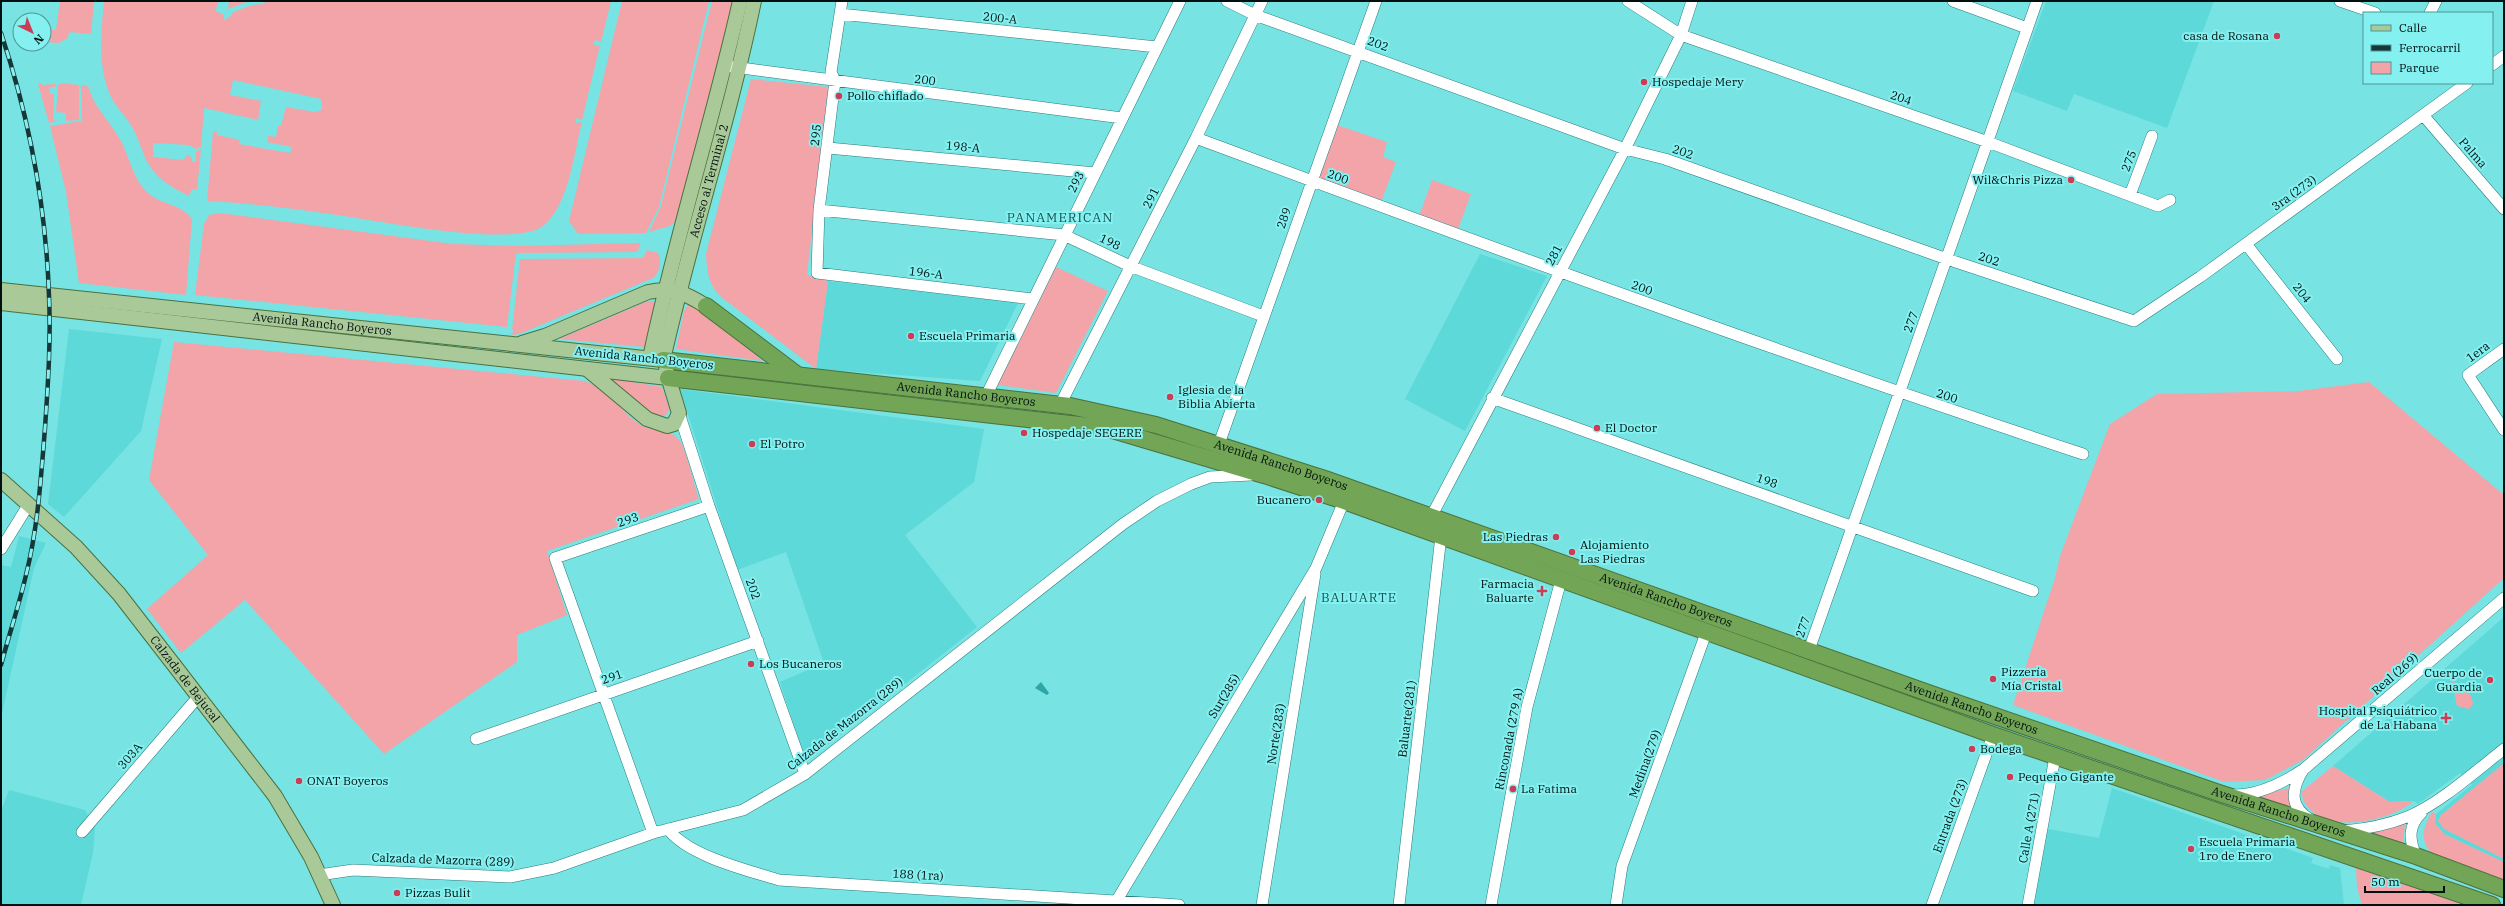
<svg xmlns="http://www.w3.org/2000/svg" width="2505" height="906" font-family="'IBM Plex Serif',serif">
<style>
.built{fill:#5dd9d9}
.green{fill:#f3a4a9}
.water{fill:#2ea5a6}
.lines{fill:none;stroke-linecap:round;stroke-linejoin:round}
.minor-casing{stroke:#287e7e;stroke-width:12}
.major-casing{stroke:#4a713d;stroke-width:16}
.highway-casing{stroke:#4a713d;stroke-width:18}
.minor{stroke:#fff;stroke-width:11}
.major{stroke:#aac999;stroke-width:14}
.highway{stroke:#72a555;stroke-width:16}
.rail-casing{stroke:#163737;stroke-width:4.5}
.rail{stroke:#84f0ef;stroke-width:3;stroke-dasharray:9;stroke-linecap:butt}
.poi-dot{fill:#cd3c55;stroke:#84f0ef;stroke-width:1.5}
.labels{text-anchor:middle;stroke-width:4;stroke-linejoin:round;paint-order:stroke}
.street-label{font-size:12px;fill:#001010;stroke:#84f0ef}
.poi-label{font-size:12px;fill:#001010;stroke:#84f0ef;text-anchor:start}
.neighbourhood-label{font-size:13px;letter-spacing:1px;fill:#165252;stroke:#84f0ef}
</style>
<rect width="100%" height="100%" fill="#77e3e2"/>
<!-- built -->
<path class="built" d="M2046 1H2214L2167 128 2074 94 2067 111 2013 91Z
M1480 254 1547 276 1465 431 1405 399Z
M828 281 1018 303 980 381 816 369Z
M69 329 162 339 141 431 64 517 48 504Z
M680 389 984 429 974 482 905 535 977 627 806 762 780 682 824 663 786 552 737 570Z
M19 536 46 543 34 568 1 718V565L11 567Z
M2504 617V862L2444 834 2435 823 2436 814 2472 785 2460 773 2418 804 2414 801 2390 802 2333 766Z
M2112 788 2313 858 2311 863 2329 869 2330 865 2340 868 2344 905H2034L2048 829 2099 838Z
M9 790 85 810 95 828 93 853 81 905H1V811Z"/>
<!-- green -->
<path class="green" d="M60 1 94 2 91 34 69 32 68 38 58 43 47 42 44 37V29L56 30Z
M104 1H219L215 11 223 14 224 20 231 16 233 12 252 5 264 4 265 1H611L601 42 596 40 593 42 595 46 600 45 582 120 577 118 575 120 576 123 582 122C574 153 569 205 543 226 513 249 371 219 330 214 289 208 248 203 207 201L213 132 217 131V135L240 140 239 144 290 153 292 147 267 142 268 136 276 137 278 126H281L286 107 315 112 322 110 321 99 233 80 230 95 261 101 258 120 204 108 201 147 196 149 189 145 153 143V157L184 160 187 154 192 158V162H196V152L201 149 197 190 192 189 189 196C171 187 153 177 145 157 140 146 137 134 130 124 125 115 117 108 112 99 97 70 101 33 104 1Z
M229 1H249L228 9Z
M622 1H709L659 207 646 233 578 234 569 221Z
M712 1H734L677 220 670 226 649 232 661 206Z
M730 77 732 78 676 281H673Z
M751 79 828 87 807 275 828 281 816 369 721 297C708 284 707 271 706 254Z
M41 83 42 85 56 84 55 87H50L49 94H54L53 120 58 121 49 123 38 84Z
M62 83 79 85V120L66 121V113L56 112 58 85Z
M81 85 88 86C94 108 110 121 121 141 130 159 133 179 148 193 161 205 182 204 192 219L186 295 79 283 66 192 50 126 82 121Z
M1337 125 1387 142 1383 157 1396 162 1381 202 1317 180Z
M1432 180 1471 194 1458 229 1419 216Z
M220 213 453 244 515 246 641 243 637 252 516 253 507 327 195 295 204 224 209 215Z
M647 250 658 253C662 261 660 272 653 278L519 334 511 335 514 330H512L520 259 643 258Z
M1056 267 1108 291 1056 393 997 385Z
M648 301H653L656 303 645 347 559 339Z
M691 304 697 306 763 361 676 349 684 311 686 307Z
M174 342 585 381C608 389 620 412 641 425 652 432 671 428 680 441 687 452 694 485 699 499L547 551 567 615 517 635V662L384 754 245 600 181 653 147 609 208 555 149 480Z
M609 378 662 387 669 408 668 413C655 428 620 388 609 378Z
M2369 382 2504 495V578L2303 760 2265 780 2224 782 2013 705 2055 578 2060 556 2110 424 2157 394 2298 391Z
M2452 681C2462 686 2472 691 2473 704L2469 709 2457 706Z
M2504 763V859L2444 829 2438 821 2441 815Z
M2333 766 2390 802 2414 801C2387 824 2310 838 2301 792Z
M2289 788 2291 801 2298 813 2255 797Z
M2432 812 2436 814 2435 823 2444 834 2504 862V880L2435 856C2419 843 2422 828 2432 812Z
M2405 823 2403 844 2369 832Z
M2356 868 2470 905H2362L2357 887Z"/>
<!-- water -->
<path class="water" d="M1041 682 1049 693 1047 695 1035 688Z"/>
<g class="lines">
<defs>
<path id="minor" d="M842 1 831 72 835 81 819 210 817 273 1032 299
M1227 1 1255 15 1625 149 1665 159 1947 259 2134 321 2200 277 2467 83
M1628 1 1681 35 1988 142 2158 206 2170 200
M1953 1 2027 28
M2340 1 2375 13
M2430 13 2436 1
M840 14 1157 47
M2492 65 2504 56
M726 66 1122 118
M2423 115 2504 209
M1196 138C1490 247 1785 355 2083 454
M828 148 1095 173
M2130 195 2152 136
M819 210 1064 235 1130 266 1263 316
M2246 244 2337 359
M2504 349 2468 375 2504 430
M986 396 1180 1
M1492 398 2033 591
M1060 405 1196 138 1262 1
M679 413 709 506 805 774
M1219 444 1376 1
M1431 517 1625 149 1681 35 1692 1
M1 549 29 504
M1809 650 2037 1
M476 739 758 641
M2303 770C2291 790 2289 807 2311 820
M2234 795C2259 795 2283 783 2304 769L2504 598
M668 829C688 856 747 870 779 880L1179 905
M2344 831C2365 829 2387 825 2407 817 2438 805 2477 770 2504 749
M82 832 198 697
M653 833 555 558 709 506
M2416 856C2409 839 2408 826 2422 812
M319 875 353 870 510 877 554 868 653 833 743 810 805 774 1123 524 1157 501 1191 484 1210 477 1251 475
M1117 900 1316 568 1344 501
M1262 905 1315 574
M1399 905 1441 536
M1491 905 1527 707 1561 580
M1616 905 1622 866 1706 633
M1932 905 1993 735
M2028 905 2055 757"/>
<g id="major">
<path id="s1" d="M1 290 663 360"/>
<path d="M1 303 668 378"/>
<path d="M522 343 545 336 648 292C673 287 685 293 706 306"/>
<path d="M650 358C675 238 713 121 740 1"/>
<path id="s2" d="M663 360C690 239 729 122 754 1"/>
<path d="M587 369 647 419 667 426 674 424 679 413 666 370"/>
<path id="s3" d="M1 480 76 547 119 594 174 665 275 796 311 857 333 905"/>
</g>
<g id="highway">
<path d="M706 306 796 374"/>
<path id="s4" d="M663 360 1070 406 1156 425 1325 479 1931 694 2219 793 2416 856 2504 889"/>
<path d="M668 378 1106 428 1264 475 1344 501 1993 735 2492 905"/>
</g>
</defs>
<!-- minor casing -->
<use href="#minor" class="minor-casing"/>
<!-- major casing -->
<use href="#major" class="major-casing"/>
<!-- highway casing -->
<use href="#highway" class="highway-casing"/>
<!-- minor -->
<use href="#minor" class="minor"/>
<!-- major -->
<use href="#major" class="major"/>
<!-- highway -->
<use href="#highway" class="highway"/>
<defs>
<path id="rail" d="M1 33C29 117 46 207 49 296 51 340 48 384 45 428 41 477 38 527 26 575 19 605 9 635 1 665"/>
</defs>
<!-- rail casing -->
<use href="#rail" class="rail-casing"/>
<!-- rail -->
<use href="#rail" class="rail"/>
</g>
<!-- markers -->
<g class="poi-dot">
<circle cx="2277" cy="36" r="4"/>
<circle cx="1644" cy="82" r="4"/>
<circle cx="839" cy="96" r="4"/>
<circle cx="2071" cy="180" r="4"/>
<circle cx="911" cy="336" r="4"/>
<circle cx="1170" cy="397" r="4"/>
<circle cx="1597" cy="428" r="4"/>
<circle cx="1024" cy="433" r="4"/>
<circle cx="752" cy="444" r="4"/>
<circle cx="1319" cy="500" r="4"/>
<circle cx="1556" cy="537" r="4"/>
<circle cx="1572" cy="552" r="4"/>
<path d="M1540 585h4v4h4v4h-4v4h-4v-4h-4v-4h4z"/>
<circle cx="751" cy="664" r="4"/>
<circle cx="1993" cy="679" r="4"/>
<circle cx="2490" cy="680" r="4"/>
<path d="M2444 712h4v4h4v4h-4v4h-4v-4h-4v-4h4z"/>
<circle cx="1972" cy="749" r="4"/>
<circle cx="2010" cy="777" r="4"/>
<circle cx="299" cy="781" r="4"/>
<circle cx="1513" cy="789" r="4"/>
<circle cx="2191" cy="849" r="4"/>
<circle cx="397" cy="893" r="4"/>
</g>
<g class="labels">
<!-- street labels -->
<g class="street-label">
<text transform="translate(1000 18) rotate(6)" y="4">200-A</text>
<text transform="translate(1378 44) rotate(20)" y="4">202</text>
<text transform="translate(925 80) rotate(7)" y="4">200</text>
<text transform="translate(1901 98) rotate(19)" y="4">204</text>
<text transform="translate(816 135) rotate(-84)" y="4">295</text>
<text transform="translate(963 147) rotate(5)" y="4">198-A</text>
<text transform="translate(1683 152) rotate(19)" y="4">202</text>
<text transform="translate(2473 153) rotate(49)" y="4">Palma</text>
<text transform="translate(2129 161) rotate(-69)" y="4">275</text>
<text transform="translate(1338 177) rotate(20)" y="4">200</text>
<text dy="4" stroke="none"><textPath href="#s2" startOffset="185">Acceso al Terminal 2</textPath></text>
<text transform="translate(1076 182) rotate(-64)" y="4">293</text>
<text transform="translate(2294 193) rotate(-36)" y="4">3ra (273)</text>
<text transform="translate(1151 198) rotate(-63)" y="4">291</text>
<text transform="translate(1284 218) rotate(-71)" y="4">289</text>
<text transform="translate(1110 242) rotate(25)" y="4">198</text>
<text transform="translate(1554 255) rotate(-62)" y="4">281</text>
<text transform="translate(1989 259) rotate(18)" y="4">202</text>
<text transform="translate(926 273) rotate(7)" y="4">196-A</text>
<text transform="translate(1642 288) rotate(20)" y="4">200</text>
<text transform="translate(2302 293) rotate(52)" y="4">204</text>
<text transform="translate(1911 322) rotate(-70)" y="4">277</text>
<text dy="4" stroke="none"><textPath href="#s1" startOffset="323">Avenida Rancho Boyeros</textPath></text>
<text transform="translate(2478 352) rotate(-36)" y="4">1era</text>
<text transform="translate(644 358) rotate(6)" y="4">Avenida Rancho Boyeros</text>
<text dy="4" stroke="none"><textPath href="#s4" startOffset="305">Avenida Rancho Boyeros</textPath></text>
<text transform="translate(1947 396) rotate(18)" y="4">200</text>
<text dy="4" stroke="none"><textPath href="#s4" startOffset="629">Avenida Rancho Boyeros</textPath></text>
<text transform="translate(1767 481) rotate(19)" y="4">198</text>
<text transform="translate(628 520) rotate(-19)" y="4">293</text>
<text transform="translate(753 589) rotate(70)" y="4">202</text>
<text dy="4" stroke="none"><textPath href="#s4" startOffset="1037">Avenida Rancho Boyeros</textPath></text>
<text transform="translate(1803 627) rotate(-71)" y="4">277</text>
<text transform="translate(2395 674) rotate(-41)" y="4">Real (269)</text>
<text transform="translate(612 677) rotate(-19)" y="4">291</text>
<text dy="4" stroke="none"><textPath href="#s3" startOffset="272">Calzada de Bejucal</textPath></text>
<text transform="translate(1224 696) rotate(-59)" y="4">Sur(285)</text>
<text dy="4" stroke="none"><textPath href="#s4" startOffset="1361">Avenida Rancho Boyeros</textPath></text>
<text transform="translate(1407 719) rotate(-83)" y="4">Baluarte(281)</text>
<text transform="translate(845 724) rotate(-38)" y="4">Calzada de Mazorra (289)</text>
<text transform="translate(1276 734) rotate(-81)" y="4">Norte(283)</text>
<text transform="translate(1509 739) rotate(-79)" y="4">Rinconada (279 A)</text>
<text transform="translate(130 756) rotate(-49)" y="4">303A</text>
<text transform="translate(1645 764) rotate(-70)" y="4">Medina(279)</text>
<text dy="4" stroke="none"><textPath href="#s4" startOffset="1685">Avenida Rancho Boyeros</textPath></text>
<text transform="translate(1950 816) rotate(-70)" y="4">Entrada (273)</text>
<text transform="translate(2029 828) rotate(-80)" y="4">Calle A (271)</text>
<text transform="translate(443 860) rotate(2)" y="4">Calzada de Mazorra (289)</text>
<text transform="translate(918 875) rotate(3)" y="4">188 (1ra)</text>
</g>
<!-- poi labels -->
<g class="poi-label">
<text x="2269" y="40" text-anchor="end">casa de Rosana</text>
<text x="1652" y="86">Hospedaje Mery</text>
<text x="847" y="100">Pollo chiflado</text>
<text x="2063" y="184" text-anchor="end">Wil&amp;Chris Pizza</text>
<text x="919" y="340">Escuela Primaria</text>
<text x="1178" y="394">Iglesia de la<tspan x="1178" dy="14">Biblia Abierta</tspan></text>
<text x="1605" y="432">El Doctor</text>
<text x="1032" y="437">Hospedaje SEGERE</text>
<text x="760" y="448">El Potro</text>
<text x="1311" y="504" text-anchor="end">Bucanero</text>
<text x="1548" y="541" text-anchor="end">Las Piedras</text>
<text x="1580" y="549">Alojamiento<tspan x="1580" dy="14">Las Piedras</tspan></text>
<text x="1534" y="588" text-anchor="end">Farmacia<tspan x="1534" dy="14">Baluarte</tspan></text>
<text x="759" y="668">Los Bucaneros</text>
<text x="2001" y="676">Pizzería<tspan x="2001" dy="14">Mía Cristal</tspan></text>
<text x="2482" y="677" text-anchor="end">Cuerpo de<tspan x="2482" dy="14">Guardia</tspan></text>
<text x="2437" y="715" text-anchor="end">Hospital Psiquiátrico<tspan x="2437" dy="14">de La Habana</tspan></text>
<text x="1980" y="753">Bodega</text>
<text x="2018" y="781">Pequeño Gigante</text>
<text x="307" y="785">ONAT Boyeros</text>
<text x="1521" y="793">La Fatima</text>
<text x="2199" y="846">Escuela Primaria<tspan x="2199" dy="14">1ro de Enero</tspan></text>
<text x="405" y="897">Pizzas Bulit</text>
</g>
<!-- neighbourhood labels -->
<g class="neighbourhood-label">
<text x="1060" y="222">PANAMERICAN</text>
<text x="1359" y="602">BALUARTE</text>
</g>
</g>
<!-- border -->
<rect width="2505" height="906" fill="none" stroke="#001010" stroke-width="4"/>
<!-- legend -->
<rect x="2363" y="12" width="130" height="72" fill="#84f0ef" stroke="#4f9696"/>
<rect x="2371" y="25" width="20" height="6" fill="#aac999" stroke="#4f9696"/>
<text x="2399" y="32" font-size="12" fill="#001010">Calle</text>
<rect x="2371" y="45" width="20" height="6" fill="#163737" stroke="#4f9696"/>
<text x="2399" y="52" font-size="12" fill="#001010">Ferrocarril</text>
<rect x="2371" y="62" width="20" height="12" fill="#f3a4a9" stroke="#4f9696"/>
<text x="2399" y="72" font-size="12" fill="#001010">Parque</text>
<!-- north arrow -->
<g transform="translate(32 32) rotate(137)"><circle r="19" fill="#84f0ef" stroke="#4f9696"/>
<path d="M0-3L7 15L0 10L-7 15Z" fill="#cd3c55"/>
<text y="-6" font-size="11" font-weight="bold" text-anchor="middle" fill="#001010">N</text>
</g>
<!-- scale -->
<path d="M2365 886v6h79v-6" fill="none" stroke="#001010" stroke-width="2"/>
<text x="2371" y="886" font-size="12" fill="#001010" stroke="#84f0ef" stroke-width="3" paint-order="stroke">50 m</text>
</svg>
